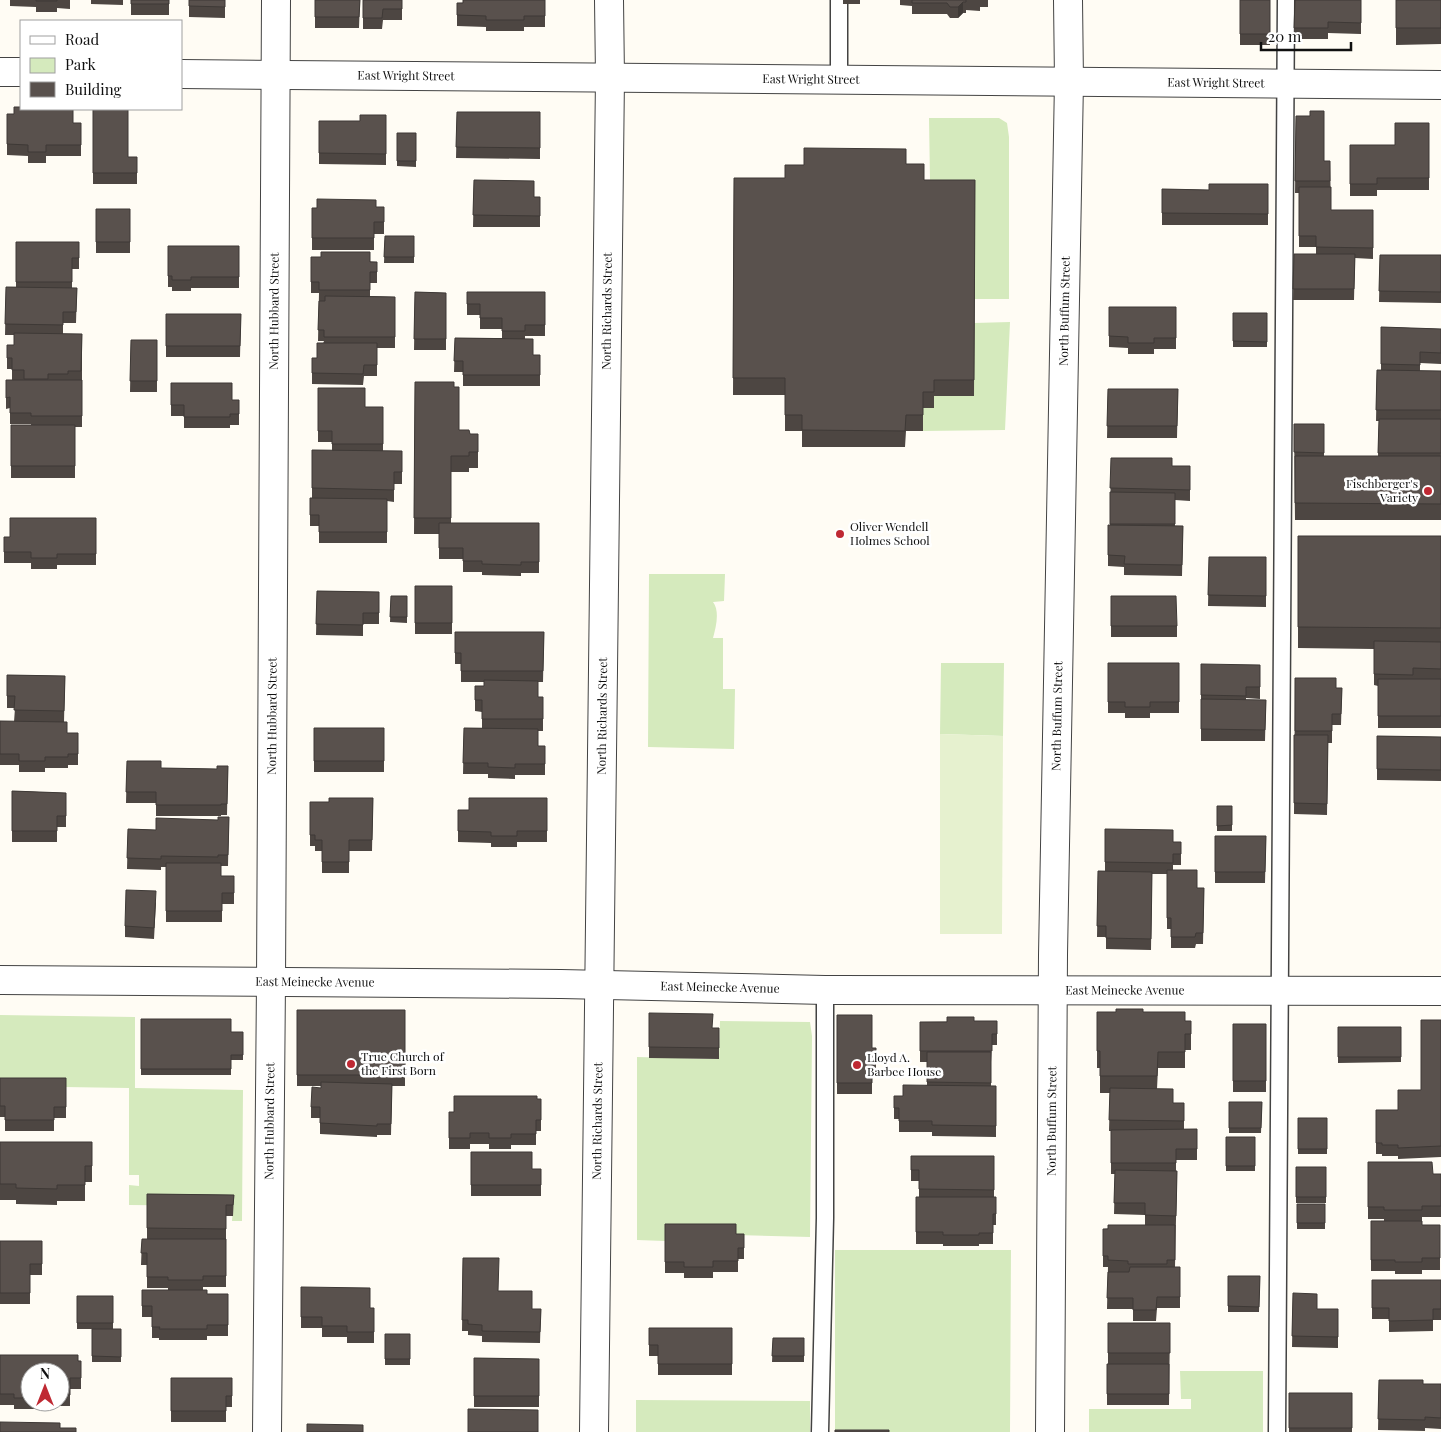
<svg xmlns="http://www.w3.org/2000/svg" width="1441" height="1432" font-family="'Playfair Display',serif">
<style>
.green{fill:#d5eabd}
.pitch{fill:#e6f1cf}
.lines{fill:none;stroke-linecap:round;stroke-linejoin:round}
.lane-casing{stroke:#434343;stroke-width:19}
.street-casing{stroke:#434343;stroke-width:30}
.lane{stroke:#fff;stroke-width:16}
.street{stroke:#fff;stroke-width:28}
.wall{fill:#4d4642;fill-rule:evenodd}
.shaded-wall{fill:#3e3936}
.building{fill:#59514d;stroke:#3e3936}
.poi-dot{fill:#bf2933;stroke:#fff;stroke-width:2}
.labels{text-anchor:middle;stroke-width:5;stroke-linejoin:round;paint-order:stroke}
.street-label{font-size:12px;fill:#101010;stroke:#fff}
.poi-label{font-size:12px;fill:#101010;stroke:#fff;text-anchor:start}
</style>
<rect width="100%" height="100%" fill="#fffcf4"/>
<!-- green -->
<path class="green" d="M929 118H999L1007 123 1009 137V299H974L975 196 930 180Z
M1010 322 1005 430 923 431V408H933L934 396H973L974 323Z
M649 574H725L724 601 713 602C720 611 716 627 713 638H723V689H735L734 749 648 747Z
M941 663H1004L1003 736 940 734Z
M0 1015 135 1017V1088L243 1090 242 1221H232L233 1206 129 1205V1185L139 1186V1175H129V1088L0 1086Z
M720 1021 810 1022 812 1036 810 1237 736 1235 665 1241 637 1240V1057L719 1059Z
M835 1250H1011L1010 1432H835Z
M1180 1371H1263V1432H1089V1409H1191V1399H1181Z
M636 1400 810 1401V1432H636Z"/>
<!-- pitch -->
<path class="pitch" d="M940 734 1003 736 1002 934H940Z"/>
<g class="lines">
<defs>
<path id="lane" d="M839 0V79
M820 1432 825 1218V990
M1277 1432 1286 0"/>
<g id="street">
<path d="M0 72H21"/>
<path id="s1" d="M181 74 1441 85"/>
<path id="s2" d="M0 980 561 984 825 990 1441 991"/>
<path id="s3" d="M267 1432 271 982 276 0"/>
<path id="s4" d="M594 1432 610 77 609 0"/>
<path id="s5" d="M1050 1432 1053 955 1069 81 1068 0"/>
</g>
</defs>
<!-- lane casing -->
<use href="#lane" class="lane-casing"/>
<!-- street casing -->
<use href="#street" class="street-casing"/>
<!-- lane -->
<use href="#lane" class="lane"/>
<!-- street -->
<use href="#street" class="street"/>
</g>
<!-- wall -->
<path class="wall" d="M10 0H70V9L57 8V12H36V7L10 6Z
M91 0H123V5L91 4Z
M131 0H169V15H131Z
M189 0H225V18L189 17Z
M315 0H360L359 28H315Z
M363 0H402V20H383L382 29H363Z
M545 0V27H524V31H486V27L457 26V3Z
M843 0H860V4H843Z
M900 0H988V7H980V11L966 10V13H963L958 18H950L947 14H912V6L900 5Z
M1240 0H1270V45H1240Z
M1295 0H1361V34L1328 33V39H1294Z
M1396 0H1441V44L1396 45Z
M93 109 128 157H137V184H93Z
M457 112H540V159L456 158Z
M7 114 73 123H81V156H46V163H28V156L7 155Z
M386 115V165L319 164V121H360Z
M1296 116H1310L1324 161H1330L1331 210H1373V259L1355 258 1354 300H1293L1294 254H1316V247H1299V193H1295Z
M1429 123V190H1377V196H1350V145H1395Z
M397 133H416V167L397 166Z
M906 164 924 180H975L974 396H934V408H923V431H906L905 447H802V431H785V395H733L734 178H785Z
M474 180 534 197H540V227H473Z
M1268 184V225H1162V189L1209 190Z
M384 207V234H374V250H312V208Z
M96 209H130V253H96Z
M385 236H414V263H384Z
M16 242H79V269H72V288H77L76 323H63V334H82V427H75V478H11V425H31V424H10V408L6 409V380H12V369H7V345H14V335H5L6 287H16Z
M168 246H239V288H191V291H172V287H168Z
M1380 255H1441V303L1379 302Z
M311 257 377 262V283H370V296L395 297V348H377V376H364L363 385 312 384V358H317L324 341H318L319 293H311Z
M415 292 446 293V350H414Z
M467 292H545V336H525V339L533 355H540V386H463V372H454L455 338H502V329H480V315H467Z
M1109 307H1176V349H1154V354H1128V348L1109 347Z
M1233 313H1267V347H1233Z
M166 314H241L240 357H166Z
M1381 327 1441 329V364L1420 363V371H1441V520H1295L1294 424H1324V456H1378L1379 421H1376L1377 370H1381Z
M131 340H157V392H130Z
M415 382 454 387 459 430 470 434H478V468H469V472H451V523H539V573H521V576L482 575V572H463V559H439V534H414Z
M171 383 232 400H239V425H230V428H184V416H171Z
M318 388 365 407H383V451H402V484H394V502L387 501V543H319V526H310V498H312V450L332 451V442H318Z
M1108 389H1178L1177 438H1107Z
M1111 458 1172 466H1190V501L1175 500V526H1183L1182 576 1124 575V567L1108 566V525H1110Z
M96 518V565H57V569H31V563H4V537H10Z
M1298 536H1441V728H1378V686L1374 685V649L1298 648Z
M1209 557H1266V607L1208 606Z
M415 586H452V634H415Z
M317 591 379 592V624H363V636L316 635Z
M391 596H407V623L390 622Z
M1111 596 1177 626V637H1111Z
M455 632H544L543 682H538V697H543V731H538V746H545V775H515V779L488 778V774H463L464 728H482V712L475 711V686H484V682H461V664H455Z
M1108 663H1179V713H1150V718H1125V713H1108Z
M1260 665V699L1246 698V700H1266L1265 741H1201V695Z
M7 675 65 676 64 722 67 733H78V765H68V768H45V772H19V765H0V721L14 722 15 708H7Z
M1295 678 1336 688H1342L1341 725H1332V743H1328L1327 815 1294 814Z
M314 728H384V772H314Z
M1377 736 1441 737V781L1377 780Z
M127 761 161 768 217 769 228 766 227 815H221V816H156V803H126Z
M12 791 66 793V827H57V842H12Z
M373 798 372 851H349V873H322V851H315V846H310V802H329Z
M547 798V842H517V847H491V843L458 842V810H469Z
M1217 806H1232V831H1217Z
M229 817 228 866H221V876H234V904H222V922H166V867H161V870L127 869 128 829 156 830 218 820Z
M1105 829 1173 842H1181V865H1173V870L1197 888H1204L1203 944H1196L1195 948H1171V929H1167V874H1152L1151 950 1106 949V937H1097L1098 871H1105Z
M1215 836H1266L1265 883H1215Z
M156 902 154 939 125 937V926Z
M297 1010H405V1086H392L391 1135H377V1137L320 1134V1118H311V1107L321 1088V1086H297Z
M1097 1012H1143L1185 1021H1191V1050H1185V1068H1158L1157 1089 1173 1103H1184V1129H1197V1160H1176V1171H1177L1175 1267H1180V1308H1157L1156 1321H1133V1309H1107L1108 1267H1103V1229L1145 1225V1215L1114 1214 1115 1174H1111V1131H1109L1110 1093H1100V1068H1097Z
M649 1013 713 1028H719V1059L649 1058Z
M837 1015 872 1048H876V1071H872V1094H837Z
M141 1019 231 1032H243V1060H231V1075H141Z
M1441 1020V1157L1398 1159V1156H1382V1154H1376V1110H1398L1421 1090Z
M997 1021V1045H992L991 1062V1086H996V1137L932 1136V1132H899V1119H894V1096H903L927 1085V1062H920V1022Z
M1233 1024H1266V1092H1233Z
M1338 1027H1401V1062L1338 1063Z
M0 1078H66V1118H54V1131H5V1117H0Z
M537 1099H541V1131H536V1145H511V1149H489V1144H470V1149H449V1112H454Z
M1229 1102H1262L1261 1133H1229Z
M1298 1118H1327V1154H1298Z
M1226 1137H1255V1171H1226Z
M0 1142H92V1182H85V1201H57V1205L16 1204V1200H0Z
M471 1152 532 1169H541V1196H471Z
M911 1156H994V1197H996V1225H993V1244H979V1246H943V1244H916V1197H919V1181H911Z
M1368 1162 1433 1174H1441V1217H1422V1225H1440V1270H1422V1274H1395V1271H1371V1221H1384V1219H1368Z
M1296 1167H1326V1203H1296Z
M147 1194 234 1195 233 1216H226V1287H203V1290L207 1294H228V1336H207V1340H159V1338H152V1317H142V1290H168V1288H147V1265H141L142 1239H147Z
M1297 1204H1325V1229H1297Z
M665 1224 736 1234H744V1259H738V1272H713V1278H684V1273H665Z
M0 1241H42V1275H30V1304H0Z
M463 1258 498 1291 532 1309H541L540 1343 482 1342V1336L468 1335V1331H462Z
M1228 1276H1260L1259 1312H1228Z
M1372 1280H1441V1320H1433V1331L1389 1332V1319H1372Z
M301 1287 370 1308H374V1343H347V1337H322V1328H301Z
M1293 1293 1317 1309H1338V1348L1292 1347Z
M77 1296H113V1329H121V1362H92V1329H77Z
M1108 1323H1170L1169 1405H1107V1364H1108Z
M649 1328H732V1375H658V1356H649Z
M385 1334H410V1365H385Z
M773 1338H804V1362H772Z
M0 1355 81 1361V1389H70V1406H49V1409H14V1405H0ZM30 1372H60V1402H30Z
M474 1358 539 1359V1407H474Z
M171 1378H232V1407H226V1422H171Z
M1379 1380 1423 1384H1441V1429L1425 1428V1431L1378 1430Z
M1289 1393H1352V1432H1289Z"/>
<!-- shaded-wall -->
<path class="shaded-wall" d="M963 2V13L958 18V7Z"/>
<!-- building -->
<path class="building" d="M36 0H57V1H36Z
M131 0H169V4H131Z
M189 0H225V7L189 6Z
M315 0H360L359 17H315Z
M363 0H402V9H383L382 18H363Z
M463 0H545V16H524V20H486V16L457 15V3H463Z
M912 0H966V2H963L958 7H950L947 3H912Z
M1240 0H1270V34H1240Z
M1295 0H1361V23L1328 22V28H1294Z
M1396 0H1441V28H1396Z
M14 107H21V109H73V123H81V145H46V152H28V145L7 144V114H14Z
M93 109H128V157H137V173H93Z
M1310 111H1324V161H1330V181H1295L1296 116H1310Z
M457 112H540V148L456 147Z
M360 115H386V154L319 153V121H360Z
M1395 123H1429V178H1377V184H1350V145H1395Z
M397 133H416V161H397Z
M804 148 906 149V164H924V180H975L974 380H934V392H923V415H906L905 431 802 430V415H785V378H733L734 178H785V165H804Z
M474 180 534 181V197H540V216L473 215Z
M1209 184H1268V214L1162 213V189L1209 190Z
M1299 187H1331V210H1373V248L1316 247V236H1299Z
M317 199 376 200V207H384V222H374V238H312V208H317Z
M96 209H130V242H96Z
M385 236H414V257H384Z
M16 242H79V258H72V282H16Z
M168 246H239V277H191V280H172V276H168Z
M321 252H370V262H377V272H370V290H319V282H311V257H321Z
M1294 254H1355L1354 289H1293Z
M1380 255H1441V292L1379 291Z
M6 287 77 288 76 312H63V325L5 324Z
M415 292 446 293V339H414Z
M467 292H545V325H525V331H502V318H480V304H467Z
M325 296 395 297V337H324V330H318L319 301H325Z
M1109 307H1176V338H1154V343H1128V337L1109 336Z
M1233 313H1267V342L1233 341Z
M166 314H241L240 346H166Z
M1381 327 1441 329V353L1420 352V365L1381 364Z
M14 333 82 334 81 371H68V374H48V379H24V370H12V358H7V345H14Z
M455 338 533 339V355H540V375H463V361H454Z
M131 340H157V381H130Z
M317 343H377V365H364L363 374 312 373V358H317Z
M1377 370 1441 371V410H1376Z
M6 380H82V416H31V413H10V397L6 398Z
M415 382H454V387H459V430H469L470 434H478V452H469V456H451V518H414Z
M171 383H232V400H239V414H230V417H184V405H171Z
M318 388H365V407H383V444H332V431H318Z
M1108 389H1178L1177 426H1107Z
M1379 419H1441V453H1378Z
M1294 424H1324V453L1294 452Z
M11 425H75V466H11Z
M312 450 402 451V472H394V490L312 488Z
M1295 456H1441V504L1295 503Z
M1111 458H1172V466H1190V490L1110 488Z
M1110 492 1175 493V524H1110Z
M310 498 387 499V532H319V515H310Z
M10 518H96V554H57V558H31V552H4V537H10Z
M439 523H539V562H521V565L482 564V561H463V548H439Z
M1108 525 1183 526 1182 565 1124 564 1125 556 1108 555Z
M1298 536H1441V628L1298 627Z
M1209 557H1266V596L1208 595Z
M415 586H452V623H415Z
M317 591 379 592V613H363V625L316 624Z
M391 596H407V617H390Z
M1111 596H1176L1177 626H1111Z
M455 632H544L543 671H461V653H455Z
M1374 641 1441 642V669L1413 668V675L1374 674Z
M1108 663H1179V702H1150V707H1125V702H1108Z
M1201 664 1260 665V687H1246V696L1201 695Z
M7 675 65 676 64 711 14 710 15 696H7Z
M1295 678H1336V688H1342L1341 714H1332V731H1295Z
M1378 679H1441V716H1378Z
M484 680 538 681V697H543V719H482V700H475V686H484Z
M1201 699 1266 700 1265 730 1201 729Z
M0 721 67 722V733H78V754H68V757H45V761H19V754H0Z
M314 728H384V761H314Z
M464 728 538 729V746H545V764H515V768L488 767V763H463Z
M1294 735H1328L1327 804 1294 803Z
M1377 736 1441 737V770L1377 769Z
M127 761H161V768L217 769V766H228L227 804H221V805H156V792H126Z
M12 791 66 793V816H57V831H12Z
M329 798H373L372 840H349V862H322V840H315V835H310V802H329Z
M469 798H547V831H517V836H491V832L458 831V810H469Z
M1217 806H1232V825L1217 826Z
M218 817H229L228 855H218V857L161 856V859L127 858 128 829 156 830V818L218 820Z
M1105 829 1173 830V842H1181V854H1173V863L1105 862Z
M1215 836H1266L1265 872H1215Z
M166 863H221V876H234V893H222V911H166Z
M1167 870H1197V888H1204L1203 933H1196L1195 937H1171V918H1167Z
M1098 871 1152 872 1151 939 1106 938V926H1097Z
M126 890 156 891 154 928 125 926Z
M1116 1009H1143V1012H1185V1021H1191V1034H1185V1052H1158L1157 1076H1100V1051H1097V1012H1116Z
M297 1010H405V1075H297Z
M649 1013 713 1014 712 1028H719V1048L649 1047Z
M837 1015H872V1048H876V1060H872V1083H837Z
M947 1017H974V1021H997V1034H992V1051H920V1022H947Z
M141 1019H231V1032H243V1055H231V1069H141Z
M1421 1020H1441V1146L1398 1148V1145H1382V1143H1376V1110H1398V1090H1421Z
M1233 1024H1266V1081H1233Z
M1338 1027H1401V1057H1338Z
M927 1052H991V1083L927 1082Z
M0 1078H66V1107H54V1120H5V1106H0Z
M321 1082 392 1084 391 1124H377V1126L320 1123V1107H311L312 1087 321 1088Z
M903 1085 996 1086V1126L932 1125V1121H899V1108H894V1096H903Z
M1110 1088 1173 1089V1103H1184V1121L1109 1120Z
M454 1096H537V1099H541V1120H536V1134H511V1138H489V1133H470V1138H449V1112H454Z
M1229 1102H1262L1261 1128H1229Z
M1298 1118H1327V1149H1298Z
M1197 1129V1149H1176V1163H1111V1130Z
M1226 1137H1255V1166H1226Z
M0 1142H92V1166H85V1185H57V1189L16 1188V1184H0Z
M471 1152H532V1169H541V1185H471Z
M911 1156H994V1190L919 1189V1170H911Z
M1368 1162H1432L1433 1174H1441V1206H1422V1210H1384V1207H1368Z
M1296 1167H1326V1197H1296Z
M1115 1170 1177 1171 1176 1216 1145 1215V1203H1114Z
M147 1194 234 1195 233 1205H226V1229L147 1228Z
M916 1197H996V1214H993V1233H979V1235H943V1232H916Z
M1297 1204H1325V1223H1297Z
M1371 1221H1422V1225H1440V1258H1422V1262H1395V1260H1371Z
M665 1224H736V1234H744V1248H738V1261H713V1267H684V1262H665Z
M1108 1225H1175V1260H1167V1264H1128V1261L1108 1260V1256H1103V1229H1108Z
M142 1239H226V1276H203V1280H168V1277H147V1253H141Z
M0 1241H42V1264H30V1293H0Z
M463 1258H499L498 1291H532V1309H541L540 1332 482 1331V1325L468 1324V1320H462Z
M1130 1267H1180V1297H1157L1156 1310H1133V1298H1107L1108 1272H1129Z
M1228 1276H1260L1259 1307 1228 1306Z
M1372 1280H1441V1309H1433V1320L1389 1321V1308H1372Z
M301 1287 370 1288V1308H374V1332H347V1326H322V1317H301Z
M142 1290H207V1294H228V1325H207V1329H159L160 1327H152V1306H142Z
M1293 1293 1317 1294V1309H1338V1337L1292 1336Z
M77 1296H113V1323H77Z
M1108 1323H1170V1353H1108Z
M649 1328H732V1364H658V1345H649Z
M92 1329H121V1357L92 1356Z
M385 1334H410V1359H385Z
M773 1338H804V1356H772Z
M0 1355H78V1361H81V1378H70V1395H60V1372H30V1398H14V1394H0Z
M474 1358 539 1359V1396H474Z
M1107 1364H1169V1394H1107Z
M171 1378H232V1396H226V1411H171Z
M1379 1380H1423V1384H1441V1418L1425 1417V1420L1378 1419Z
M1289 1393H1352V1428H1289Z
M468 1409 538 1410V1432H468Z
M0 1422 60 1423V1428H76V1432H0Z
M307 1424 363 1425V1432H307Z
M835 1430H889V1432H835Z"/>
<!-- markers -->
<g class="poi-dot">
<circle cx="1428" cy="491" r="5"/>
<circle cx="840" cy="534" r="5"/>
<circle cx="351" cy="1064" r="5"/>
<circle cx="857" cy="1065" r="5"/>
</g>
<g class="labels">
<!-- street labels -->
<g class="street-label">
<text dy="4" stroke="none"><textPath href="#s1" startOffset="225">East Wright Street</textPath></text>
<text dy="4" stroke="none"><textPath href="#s1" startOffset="630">East Wright Street</textPath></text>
<text dy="4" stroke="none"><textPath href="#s1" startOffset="1035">East Wright Street</textPath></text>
<text dy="4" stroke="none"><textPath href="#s3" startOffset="1121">North Hubbard Street</textPath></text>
<text dy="4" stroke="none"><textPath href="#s4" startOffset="1121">North Richards Street</textPath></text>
<text dy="4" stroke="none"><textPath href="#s5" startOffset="1121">North Buffum Street</textPath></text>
<text dy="4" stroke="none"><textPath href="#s3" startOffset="716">North Hubbard Street</textPath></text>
<text dy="4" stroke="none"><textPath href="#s4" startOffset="716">North Richards Street</textPath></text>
<text dy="4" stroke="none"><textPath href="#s5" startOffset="716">North Buffum Street</textPath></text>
<text dy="4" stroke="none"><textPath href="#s2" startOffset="315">East Meinecke Avenue</textPath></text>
<text dy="4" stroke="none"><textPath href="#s2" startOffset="720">East Meinecke Avenue</textPath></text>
<text dy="4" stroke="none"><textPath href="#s2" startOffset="1125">East Meinecke Avenue</textPath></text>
<text dy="4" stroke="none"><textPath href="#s3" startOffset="311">North Hubbard Street</textPath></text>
<text dy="4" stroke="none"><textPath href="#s4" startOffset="311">North Richards Street</textPath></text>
<text dy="4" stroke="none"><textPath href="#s5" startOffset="311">North Buffum Street</textPath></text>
</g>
<!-- poi labels -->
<g class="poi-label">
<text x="1418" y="488" text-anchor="end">Fischberger's<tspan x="1418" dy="14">Variety</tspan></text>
<text x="850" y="531">Oliver Wendell<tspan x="850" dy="14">Holmes School</tspan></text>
<text x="361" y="1061">True Church of<tspan x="361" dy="14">the First Born</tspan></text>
<text x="867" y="1062">Lloyd A.<tspan x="867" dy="14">Barbee House</tspan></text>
</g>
</g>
<!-- legend -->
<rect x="20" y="20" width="162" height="90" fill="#ffffff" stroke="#9f9f9f"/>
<rect x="30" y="36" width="25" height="8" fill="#ffffff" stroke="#9f9f9f"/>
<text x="65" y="45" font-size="15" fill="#101010">Road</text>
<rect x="30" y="58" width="25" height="15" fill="#d5eabd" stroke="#9f9f9f"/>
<text x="65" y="70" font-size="15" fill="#101010">Park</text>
<rect x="30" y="82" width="25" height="15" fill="#59514d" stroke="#9f9f9f"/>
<text x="65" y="95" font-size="15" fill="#101010">Building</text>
<!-- north arrow -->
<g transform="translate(45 1387)"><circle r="24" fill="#ffffff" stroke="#9f9f9f"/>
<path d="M0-4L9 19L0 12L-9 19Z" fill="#bf2933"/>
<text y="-8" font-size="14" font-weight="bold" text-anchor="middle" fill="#101010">N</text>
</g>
<!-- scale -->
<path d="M1261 42v8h90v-8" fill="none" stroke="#101010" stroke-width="2.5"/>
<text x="1268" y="42" font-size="15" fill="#101010" stroke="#ffffff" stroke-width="4" paint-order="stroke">20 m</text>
</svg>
